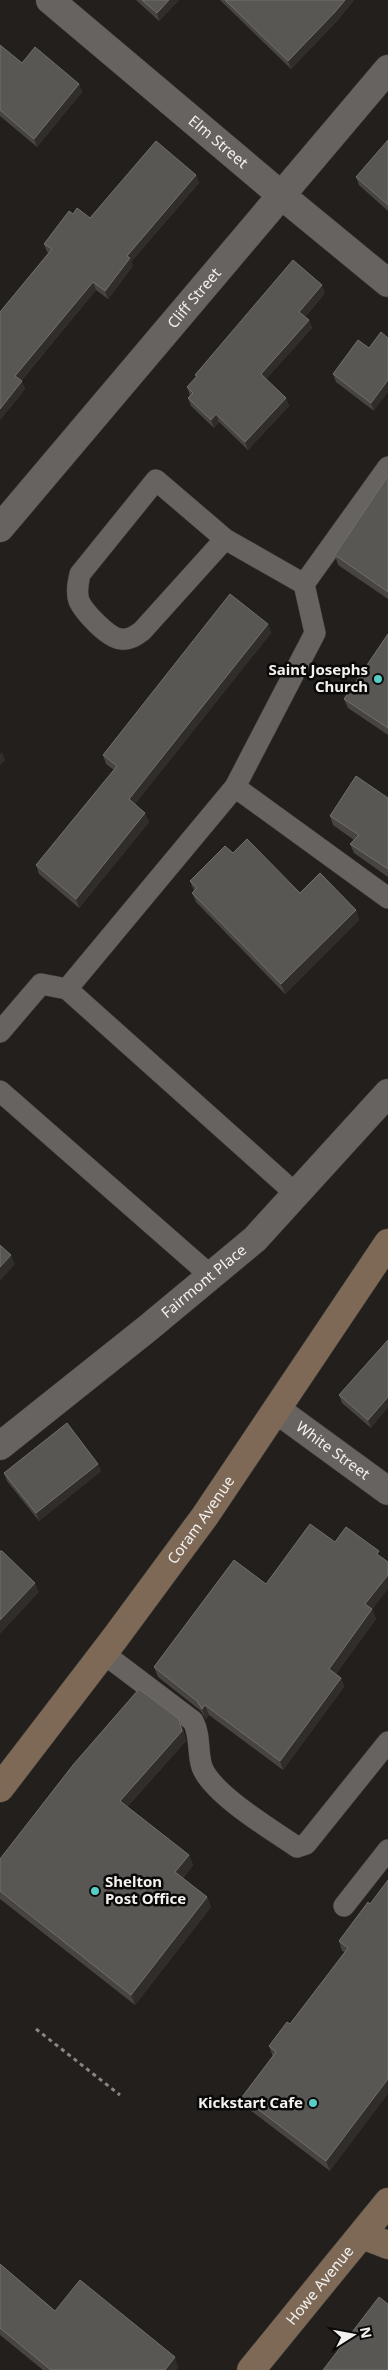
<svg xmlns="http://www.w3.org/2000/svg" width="388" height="2370" font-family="'Noto Sans',sans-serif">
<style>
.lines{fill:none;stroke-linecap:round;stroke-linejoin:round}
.service-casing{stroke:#3f3c3a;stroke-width:22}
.minor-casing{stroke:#3f3c3a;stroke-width:29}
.secondary-casing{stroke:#3f3c3a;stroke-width:29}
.path{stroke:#898785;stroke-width:3;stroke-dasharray:4 4;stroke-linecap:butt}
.service{stroke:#666360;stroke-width:21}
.minor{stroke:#666360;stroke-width:28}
.secondary{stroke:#7d6955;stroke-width:28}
.wall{fill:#474441}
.shaded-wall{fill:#302d2b}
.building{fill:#595754;stroke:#726f6c}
.poi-dot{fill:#55cec6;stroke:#0b0908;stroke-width:2}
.labels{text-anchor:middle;stroke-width:5;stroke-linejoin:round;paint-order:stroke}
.street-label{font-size:15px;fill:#f3f1ef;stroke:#0b0908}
.poi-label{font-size:15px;font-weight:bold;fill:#f3f1ef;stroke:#0b0908;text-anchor:end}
</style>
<rect width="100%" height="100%" fill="#221f1d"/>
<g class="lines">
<defs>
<path id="service" d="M304 584 388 467
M235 787 388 898
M67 989 235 787 315 633 304 584 225 539 156 480 80 574C78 583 76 592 79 601 84 612 108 638 121 639 130 640 135 636 142 631L225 539
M0 1032 41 984 67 989 296 1194
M0 1091 211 1276
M103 1653 193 1721C201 1736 197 1752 202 1767 212 1794 272 1830 297 1847L306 1844 388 1742
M344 1906 388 1850"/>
<g id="minor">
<path id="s1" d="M50 0 281 195 388 283"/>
<path id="s2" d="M0 528 388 69"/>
<path id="s3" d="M277 1410 388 1491"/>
<path id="s4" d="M0 1446 148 1328 255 1239 388 1093"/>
</g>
<g id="secondary">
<path id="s5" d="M0 1788 115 1638 205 1516 388 1243"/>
<path d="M362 2235 388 2245"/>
<path id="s6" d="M251 2370 388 2202"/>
</g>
</defs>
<!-- service casing -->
<use href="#service" class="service-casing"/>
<!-- minor casing -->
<use href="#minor" class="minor-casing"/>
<!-- secondary casing -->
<use href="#secondary" class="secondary-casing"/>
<!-- path -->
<path class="path" d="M36 2029 120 2095"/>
<!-- service -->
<use href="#service" class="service"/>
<!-- minor -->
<use href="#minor" class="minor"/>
<!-- secondary -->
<use href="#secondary" class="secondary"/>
</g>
<!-- wall -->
<path class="wall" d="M136 0H179L159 21Z
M220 0H354L338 20 291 69Z
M0 45 22 63 79 84 82 92 37 147 0 116Z
M388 140V211L359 185 356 177Z
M196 175 199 183 131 262 133 266 108 299 96 290 21 381 25 389 0 420V312L49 253 47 252 44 244 73 214 90 218Z
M325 293 305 317 309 320 312 328 266 379 286 398 289 406 248 450 219 422 214 428 191 406 188 398 190 396 187 387 196 377 195 375Z
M358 340 374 411 336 382 333 374Z
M388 476V599L338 565 335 555Z
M268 624 271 633 135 804 149 822 79 908 39 874 36 865 114 770 106 764 103 755Z
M388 634V735L348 708 344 699Z
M388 798V877L354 853 350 844 354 840 333 825 330 816Z
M233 853 300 893 356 910 359 920 285 994 196 902 192 893 194 891 190 881Z
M388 1340 371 1428 342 1403 339 1395Z
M98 1464 101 1471 39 1521 7 1481 4 1473Z
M266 1584 372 1610 376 1619 336 1674 341 1678 344 1687 283 1770 209 1715 206 1719 201 1711 158 1677 154 1667Z
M183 1729 186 1741 127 1807 189 1855 193 1865 183 1878 207 1897 211 1907 135 2005 0 1899V1859Z
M368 1902 330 2171 246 2107 242 2097 273 2057 269 2046 290 2024 345 1952 342 1951 339 1941Z
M0 2264 55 2311 178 2367 176 2370H43L0 2335Z"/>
<!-- shaded-wall -->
<path class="shaded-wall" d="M169 0H179L159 21 157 13Z
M345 0H354L338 20 291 69 288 61Z
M79 84 82 92 37 147 34 139Z
M196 175 199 183 131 262 133 266 108 299 105 291 127 256Z
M93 282 96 290 18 384 15 376Z
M322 285 325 293 302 320 299 312Z
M309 320 312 328 264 382 261 374Z
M388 380V392L374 411 371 403Z
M22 381 25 389 0 420V409Z
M286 398 289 406 248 450 245 442Z
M216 414 219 422 214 428 211 420Z
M268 624 271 633 132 808 129 799Z
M2 752 5 760 0 765V754Z
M145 813 149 822 79 908 76 899Z
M356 910 359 920 285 994 281 984Z
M11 1255 15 1264 0 1281V1267Z
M388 1397V1408L371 1428 368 1420Z
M98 1464 101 1471 39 1521 36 1513Z
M388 1575V1589L372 1610 376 1619 333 1678 329 1669 365 1604Z
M35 1583 39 1592 0 1634V1620Z
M341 1678 344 1687 283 1770 280 1761Z
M205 1705 209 1715 206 1719 202 1709Z
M179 1719 183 1729 186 1741 123 1811 120 1801Z
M189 1855 193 1865 179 1882 175 1872Z
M207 1897 211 1907 135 2005 131 1995Z
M388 2079V2094L330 2171 326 2161Z
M175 2357 178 2367 176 2370H165Z"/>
<!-- building -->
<path class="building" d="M142 0H169L157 13Z
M225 0H345L335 12 288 61Z
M0 45 22 63 35 47 79 84 34 139 0 110Z
M388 140V205L356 177Z
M156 141 196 175 127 256 130 258 105 291 93 282 15 376 22 381 0 409V312L52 249 44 244 69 211 73 214 77 208 90 218Z
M293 260 322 285 299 312 309 320 261 374 286 398 245 442 216 414 211 420 188 398 193 393 187 387 197 376 195 375Z
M381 332 388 338V380L371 403 333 374 358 340 369 348Z
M388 476V592L335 555Z
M230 594 268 624 129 799 145 813 76 899 36 865 117 766 103 755Z
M388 634V728L344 699Z
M356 776 388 798V869L350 844 359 835 330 816Z
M247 839 300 893 320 873 356 910 281 984 192 893 197 888 190 881 225 846 233 853Z
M0 1245 11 1255 0 1267Z
M388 1340V1397L368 1420 339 1395Z
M67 1423 98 1464 36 1513 4 1473Z
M310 1524 335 1542 346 1527 379 1551 377 1554 388 1562V1575L365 1604 372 1609 329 1669 341 1678 280 1761 205 1705 202 1709 197 1701 154 1667 234 1560 266 1584Z
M0 1551H2L35 1583 0 1620Z
M139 1689 179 1719 182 1731 120 1801 189 1855 175 1872 207 1897 131 1995 0 1891V1859L73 1765Z
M388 1880V2079L326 2161 242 2097 276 2052 269 2046 287 2022 290 2024 348 1948 339 1941 368 1902 370 1904Z
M0 2264 55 2311 80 2280 175 2357 165 2370H51L0 2328Z
M379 2297 388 2304V2370H323Z"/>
<!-- markers -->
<g class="poi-dot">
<circle cx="378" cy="679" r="5"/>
<circle cx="95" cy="1891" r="5"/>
<circle cx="313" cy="2103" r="5"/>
</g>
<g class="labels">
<!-- street labels -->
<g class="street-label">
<text dy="5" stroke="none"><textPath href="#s1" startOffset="220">Elm Street</textPath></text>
<text dy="5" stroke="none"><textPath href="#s2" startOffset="301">Cliff Street</textPath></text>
<text dy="5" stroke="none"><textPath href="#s4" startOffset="262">Fairmont Place</textPath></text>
<text dy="5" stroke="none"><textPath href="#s3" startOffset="69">White Street</textPath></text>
<text dy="5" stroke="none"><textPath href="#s5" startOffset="335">Coram Avenue</textPath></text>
<text dy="5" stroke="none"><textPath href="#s6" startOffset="109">Howe Avenue</textPath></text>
</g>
<!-- poi labels -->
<g class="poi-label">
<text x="368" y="675">Saint Josephs<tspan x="368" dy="17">Church</tspan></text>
<text x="105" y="1887" text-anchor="start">Shelton<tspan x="105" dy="17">Post Office</tspan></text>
<text x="303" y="2108">Kickstart Cafe</text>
</g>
</g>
<!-- north arrow -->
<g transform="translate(353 2335) rotate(79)" stroke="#0b0908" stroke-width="4" paint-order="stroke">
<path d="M0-4L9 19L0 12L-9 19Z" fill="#f3f1ef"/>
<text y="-8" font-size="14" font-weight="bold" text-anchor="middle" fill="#f3f1ef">N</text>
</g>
</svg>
